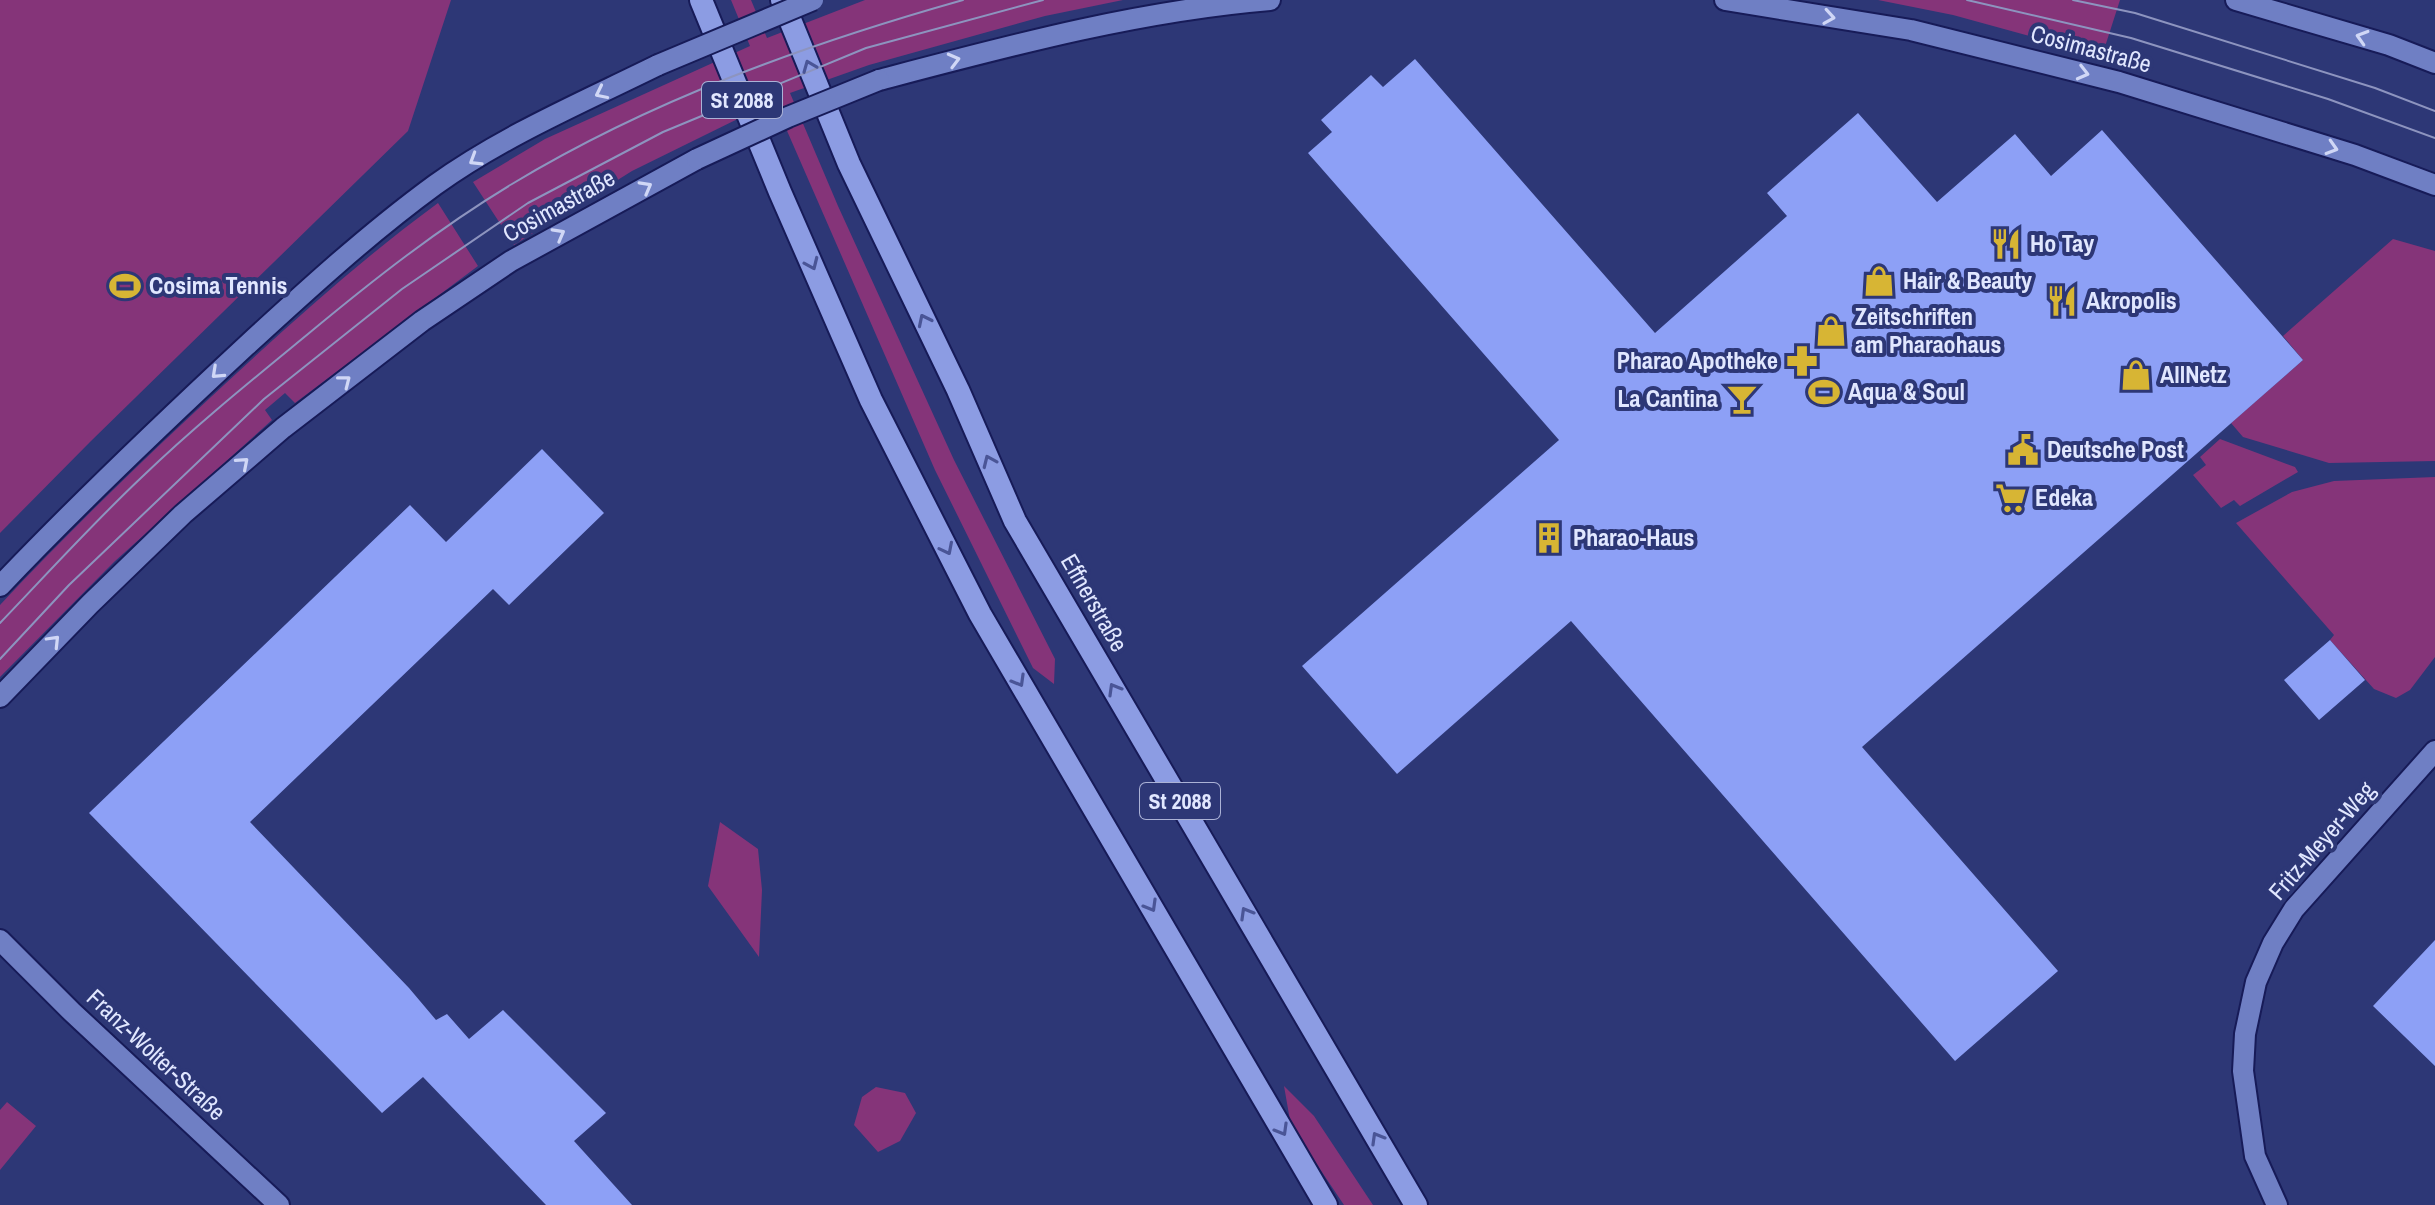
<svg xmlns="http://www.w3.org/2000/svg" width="2435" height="1205" font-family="'Archivo Narrow',sans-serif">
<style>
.green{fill:#853479}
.building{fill:#8da0f6}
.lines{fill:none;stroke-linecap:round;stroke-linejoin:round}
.minor-casing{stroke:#171b58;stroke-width:24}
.secondary-casing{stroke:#171b58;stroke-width:24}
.trunk-casing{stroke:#171b58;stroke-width:26}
.minor{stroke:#6f7fc4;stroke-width:20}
.secondary{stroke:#6f7fc4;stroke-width:20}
.trunk{stroke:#8c9ce3;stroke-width:22}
.tram{stroke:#8d94bf;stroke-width:2}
.secondary-bridge-casing{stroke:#171b58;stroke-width:24;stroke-linecap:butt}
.secondary-bridge{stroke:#6f7fc4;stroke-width:20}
.oneway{stroke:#d0d7f6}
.oneway2{stroke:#4a5597}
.labels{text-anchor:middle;stroke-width:8;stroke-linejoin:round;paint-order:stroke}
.shield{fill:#2d3776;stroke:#abb2d6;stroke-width:2}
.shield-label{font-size:22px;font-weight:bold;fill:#e1e7ff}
.street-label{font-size:24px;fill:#e1e7ff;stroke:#2d3776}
.poi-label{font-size:24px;font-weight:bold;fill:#e1e7ff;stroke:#2d3776;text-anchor:start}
</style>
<rect width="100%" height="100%" fill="#2d3776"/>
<!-- green -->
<path class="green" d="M0 0H451L408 131 91 441 0 533Z
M731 0H751L767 38 865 0H1123L1045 16 869 65 790 93 838 206 954 460 1055 659 1054 684 1033 668 935 470 774 101 632 171 514 245 473 182 545 139 750 46Z
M1878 0H2120L2102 56 1953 15Z
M438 203 478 266 295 403 285 393 265 410 272 420 114 562 0 677V605C72 528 148 455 225 384 294 320 363 258 438 203Z
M2393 239 2435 251V461L2329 463 2243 437 2231 423 2303 360 2283 336Z
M2220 439 2295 467 2298 472 2240 506 2234 500 2221 508 2193 475 2206 465 2200 457Z
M2435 477V657L2410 690 2396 698 2374 689 2330 640 2334 635 2236 523 2292 492 2334 481Z
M720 822 758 849 762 890 759 957 708 886Z
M1284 1086 1314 1116 1373 1205H1344L1291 1126Z
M876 1087 905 1093 916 1113 900 1141 878 1152 854 1125 862 1097Z
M7 1102 36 1126 0 1170V1110Z"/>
<!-- building -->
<path class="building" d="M1415 59 1655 333 1787 216 1767 193 1858 113 1937 202 2015 134 2051 176 2102 130 2303 360 1862 747 2058 971 1955 1061 1571 621 1397 774 1302 666 1559 440 1308 153 1332 132 1321 120 1371 75 1383 87Z
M542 449 604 513 509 605 493 589 250 822 409 988 436 1020 447 1014 469 1039 503 1010 606 1113 574 1141 632 1205H546L423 1077 382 1113 89 813 410 505 446 542Z
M2330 640 2365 680 2319 720 2284 680Z
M2435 940V1066L2373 1006Z"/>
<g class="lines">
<defs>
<path id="minor" d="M0 940 72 1012 279 1205
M2277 1205 2255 1156 2243 1071 2245 1034 2256 982 2273 943 2294 909 2435 751"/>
<path id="secondary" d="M1725 0 1911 30 2119 82 2355 155 2435 185
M2236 0 2389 45 2435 63
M879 80C1008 46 1137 11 1270 0
M0 586C79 503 162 424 246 346 307 290 368 234 435 185 503 136 583 102 658 65
M0 697 90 604 183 514 283 428 422 321 511 261 697 159"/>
<path id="trunk" d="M701 0 780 192 871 400 980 614 1326 1205
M782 0 849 164 958 390 1015 521 1416 1205"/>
</defs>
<!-- minor casing -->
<use href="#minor" class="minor-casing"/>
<!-- secondary casing -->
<use href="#secondary" class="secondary-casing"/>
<!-- trunk casing -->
<use href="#trunk" class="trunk-casing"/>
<!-- minor -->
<use href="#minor" class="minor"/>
<!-- secondary -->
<use href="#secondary" class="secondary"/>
<!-- trunk -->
<use href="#trunk" class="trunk"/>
<!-- tram -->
<path class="tram" d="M1967 0 2131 38 2328 99 2435 138
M2073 0 2135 13 2375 88 2435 111
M0 623C47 574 93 523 143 476 195 426 252 380 308 334 373 280 439 228 512 184 651 100 807 44 963 0
M0 659 69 585 264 399 402 289 528 203 663 132 866 48 1043 0"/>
<defs>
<path id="secondary-bridge" d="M658 65 813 0
M697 159 788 117 879 80"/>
</defs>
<!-- secondary-bridge casing -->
<use href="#secondary-bridge" class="secondary-bridge-casing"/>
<!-- secondary-bridge -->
<use href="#secondary-bridge" class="secondary-bridge"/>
</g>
<!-- one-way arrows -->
<defs><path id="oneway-chevron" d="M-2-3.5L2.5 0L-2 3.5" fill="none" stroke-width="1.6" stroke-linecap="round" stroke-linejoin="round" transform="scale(2)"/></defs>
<g class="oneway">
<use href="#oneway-chevron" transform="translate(1829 17) rotate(9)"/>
<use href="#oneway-chevron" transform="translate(2362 37) rotate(-163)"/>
<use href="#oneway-chevron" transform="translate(954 60) rotate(-15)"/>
<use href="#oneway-chevron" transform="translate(2083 73) rotate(14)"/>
<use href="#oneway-chevron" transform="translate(601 93) rotate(154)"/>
<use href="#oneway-chevron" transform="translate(2332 148) rotate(17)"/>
<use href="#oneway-chevron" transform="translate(475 160) rotate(148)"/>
<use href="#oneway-chevron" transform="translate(646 187) rotate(-29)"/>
<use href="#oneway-chevron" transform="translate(559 234) rotate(-29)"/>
<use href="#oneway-chevron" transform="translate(217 373) rotate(137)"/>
<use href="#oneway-chevron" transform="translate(345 381) rotate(-38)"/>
<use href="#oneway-chevron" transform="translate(243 463) rotate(-41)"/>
<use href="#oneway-chevron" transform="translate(54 641) rotate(-46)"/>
</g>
<g class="oneway2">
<use href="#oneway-chevron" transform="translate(809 66) rotate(-112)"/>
<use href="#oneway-chevron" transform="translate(812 264) rotate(66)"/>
<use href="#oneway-chevron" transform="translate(924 320) rotate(-116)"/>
<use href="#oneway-chevron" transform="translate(989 461) rotate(-114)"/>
<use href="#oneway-chevron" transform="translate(947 549) rotate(63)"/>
<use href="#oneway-chevron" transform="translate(1019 681) rotate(60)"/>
<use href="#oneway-chevron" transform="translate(1114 689) rotate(-120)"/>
<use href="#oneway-chevron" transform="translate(1151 906) rotate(60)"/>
<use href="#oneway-chevron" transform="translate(1246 913) rotate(-120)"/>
<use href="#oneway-chevron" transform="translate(1282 1130) rotate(60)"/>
<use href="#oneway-chevron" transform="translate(1377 1138) rotate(-120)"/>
</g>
<!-- icons -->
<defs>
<symbol id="restaurant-bare" viewBox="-9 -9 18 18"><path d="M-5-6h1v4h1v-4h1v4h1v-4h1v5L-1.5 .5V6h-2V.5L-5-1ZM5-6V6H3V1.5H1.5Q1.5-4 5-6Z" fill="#d7b534" stroke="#2d3776" stroke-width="2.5" paint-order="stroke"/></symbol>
<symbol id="shop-bare" viewBox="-9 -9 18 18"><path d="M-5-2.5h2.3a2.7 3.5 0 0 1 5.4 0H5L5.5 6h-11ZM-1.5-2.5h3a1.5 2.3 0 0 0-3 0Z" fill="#d7b534" stroke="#2d3776" stroke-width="2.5" paint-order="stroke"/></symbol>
<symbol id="stadium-bare" viewBox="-9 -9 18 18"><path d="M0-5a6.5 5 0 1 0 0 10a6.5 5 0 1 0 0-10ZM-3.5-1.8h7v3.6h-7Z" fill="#d7b534" stroke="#2d3776" stroke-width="2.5" paint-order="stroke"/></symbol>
<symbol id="pharmacy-bare" viewBox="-9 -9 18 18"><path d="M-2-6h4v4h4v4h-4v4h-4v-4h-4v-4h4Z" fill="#d7b534" stroke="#2d3776" stroke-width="2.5" paint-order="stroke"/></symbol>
<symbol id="bar-bare" viewBox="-9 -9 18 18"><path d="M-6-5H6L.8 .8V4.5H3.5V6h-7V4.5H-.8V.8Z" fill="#d7b534" stroke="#2d3776" stroke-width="2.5" paint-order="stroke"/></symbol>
<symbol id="civic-bare" viewBox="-9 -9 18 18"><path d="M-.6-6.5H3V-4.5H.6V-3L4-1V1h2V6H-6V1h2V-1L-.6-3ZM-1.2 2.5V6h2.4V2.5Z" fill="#d7b534" stroke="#2d3776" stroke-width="2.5" paint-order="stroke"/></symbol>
<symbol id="supermarket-bare" viewBox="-9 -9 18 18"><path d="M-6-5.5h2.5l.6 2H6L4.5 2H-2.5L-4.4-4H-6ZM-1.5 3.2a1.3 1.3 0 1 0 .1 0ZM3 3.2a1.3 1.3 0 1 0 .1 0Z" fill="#d7b534" stroke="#2d3776" stroke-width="2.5" paint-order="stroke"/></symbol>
<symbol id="building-bare" viewBox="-9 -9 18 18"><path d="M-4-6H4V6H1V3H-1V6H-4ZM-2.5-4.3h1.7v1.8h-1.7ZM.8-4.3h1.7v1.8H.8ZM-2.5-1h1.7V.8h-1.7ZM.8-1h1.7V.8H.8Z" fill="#d7b534" stroke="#2d3776" stroke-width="2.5" paint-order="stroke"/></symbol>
</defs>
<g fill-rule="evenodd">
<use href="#restaurant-bare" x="1984" y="222" width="44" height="44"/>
<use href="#shop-bare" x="1857" y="259" width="44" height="44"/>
<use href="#stadium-bare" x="103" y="264" width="44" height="44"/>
<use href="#restaurant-bare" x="2040" y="279" width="44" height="44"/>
<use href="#shop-bare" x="1809" y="309" width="44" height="44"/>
<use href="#pharmacy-bare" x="1780" y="339" width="44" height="44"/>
<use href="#shop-bare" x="2114" y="353" width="44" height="44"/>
<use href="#stadium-bare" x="1802" y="370" width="44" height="44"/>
<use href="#bar-bare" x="1720" y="377" width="44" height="44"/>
<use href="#civic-bare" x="2001" y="428" width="44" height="44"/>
<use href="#supermarket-bare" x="1989" y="476" width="44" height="44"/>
<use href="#building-bare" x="1527" y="516" width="44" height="44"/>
</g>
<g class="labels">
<!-- shield labels -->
<g class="shield">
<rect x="702" y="82" width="80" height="36" rx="6"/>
<rect x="1140" y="783" width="80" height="36" rx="6"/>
</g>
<g class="shield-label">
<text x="742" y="108">St 2088</text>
<text x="1180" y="809">St 2088</text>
</g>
<!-- street labels -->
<g class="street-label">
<text transform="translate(2091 49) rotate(15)" y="8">Cosimastraße</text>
<text transform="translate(559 206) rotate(-29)" y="8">Cosimastraße</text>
<text transform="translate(1094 603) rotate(60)" y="8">Effnerstraße</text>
<text transform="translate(2322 841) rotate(-49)" y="8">Fritz-Meyer-Weg</text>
<text transform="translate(156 1055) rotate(43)" y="8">Franz-Wolter-Straße</text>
</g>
<!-- poi labels -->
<g class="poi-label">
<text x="2030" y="252">Ho Tay</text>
<text x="1903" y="289">Hair &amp; Beauty</text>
<text x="149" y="294">Cosima Tennis</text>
<text x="2086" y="309">Akropolis</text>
<text x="1855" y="325">Zeitschriften<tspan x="1855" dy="28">am Pharaohaus</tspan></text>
<text x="1778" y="369" text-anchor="end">Pharao Apotheke</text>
<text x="2160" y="383">AllNetz</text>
<text x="1848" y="400">Aqua &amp; Soul</text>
<text x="1718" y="407" text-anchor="end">La Cantina</text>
<text x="2047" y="458">Deutsche Post</text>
<text x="2035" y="506">Edeka</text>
<text x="1573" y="546">Pharao-Haus</text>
</g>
</g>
</svg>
